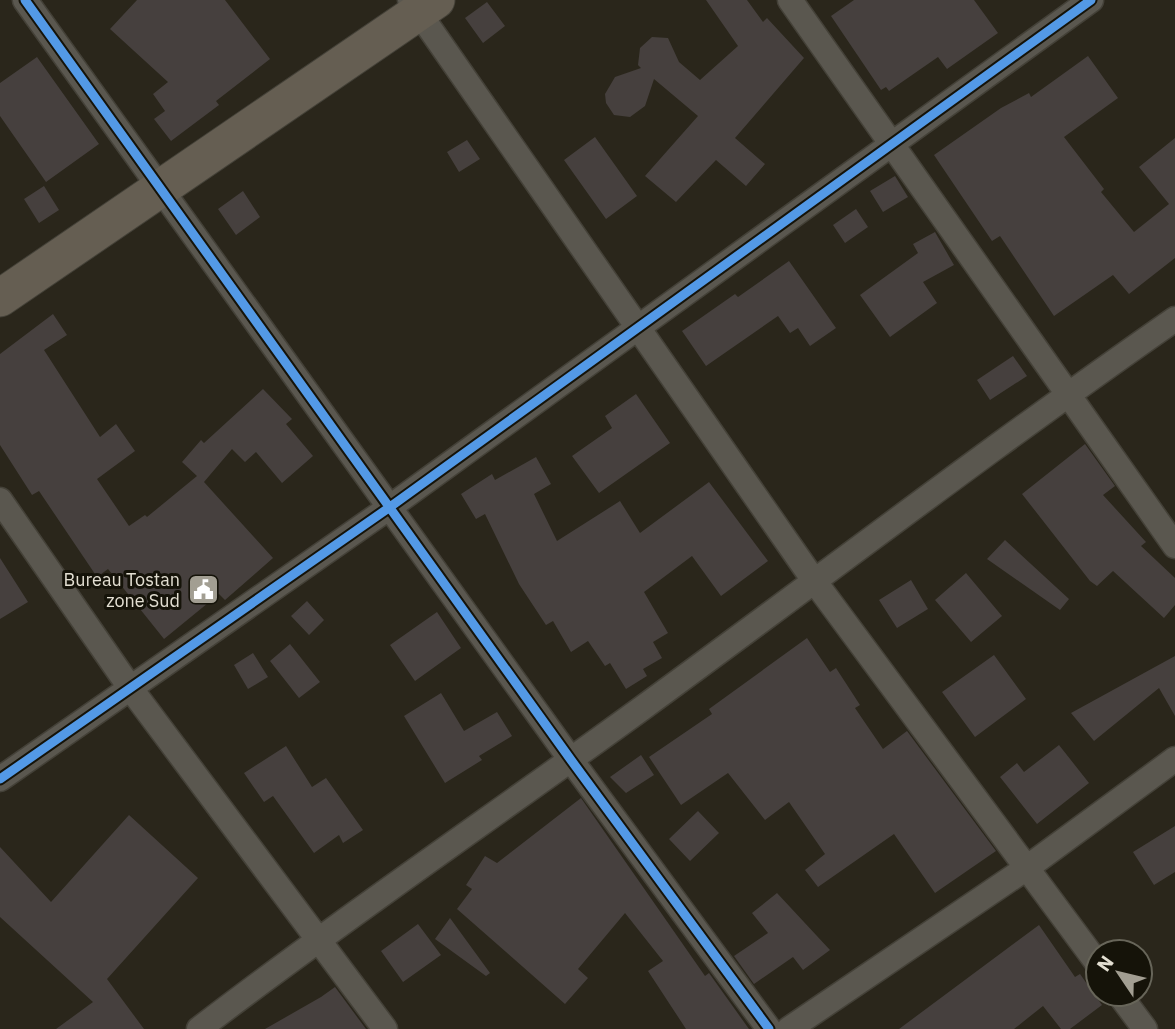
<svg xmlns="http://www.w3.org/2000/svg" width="1175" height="1029" font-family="'IBM Plex Sans',sans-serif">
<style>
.building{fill:#46403e}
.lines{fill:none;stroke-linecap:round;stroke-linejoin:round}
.minor-casing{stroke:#444138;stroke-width:27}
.primary-casing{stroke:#444138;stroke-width:39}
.minor{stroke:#5a574f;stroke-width:24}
.primary{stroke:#655e52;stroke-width:37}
.cycleway-casing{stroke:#151309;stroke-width:13}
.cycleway{stroke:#5399e6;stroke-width:9}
.labels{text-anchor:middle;stroke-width:6;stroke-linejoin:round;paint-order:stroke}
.poi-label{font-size:18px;fill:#e3dfd2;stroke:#151309;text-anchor:end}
</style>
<rect width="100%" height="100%" fill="#2a261b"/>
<!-- building -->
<path class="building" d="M137 0H225L270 59 216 101 219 105 171 141 154 119 165 111 153 94 168 82 110 29Z
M706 0H747L763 22 767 18 804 58 735 138 765 164 746 186 716 160 676 202 645 176 698 116 654 79 645 106 630 117 614 115 606 103 605 94 615 77 641 68 638 65 640 48 652 37 668 38 679 62 700 80 738 46Z
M854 0H974L998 33 947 69 938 57 889 91 886 87 881 90 831 16Z
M487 2 505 26 483 43 465 18Z
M1088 56 1118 98 1064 137 1104 189 1101 192 1134 232 1169 204 1139 167 1175 138V258L1129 294 1113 275 1054 316 1000 236 992 241 934 155 1001 108 1029 93 1031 97Z
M37 57 99 144 46 182 0 116V83Z
M595 137 637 196 606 219 564 160Z
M467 140 480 159 459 172 447 152Z
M895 176 908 197 883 212 870 191Z
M44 186 59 210 39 223 24 199Z
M243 191 260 217 236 235 218 209Z
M856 209 868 227 845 243 833 225Z
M935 232 954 265 923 282 937 303 890 337 860 295 918 253 913 244Z
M789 261 836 328 810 346 798 328 790 333 778 316 706 366 682 331 735 294 738 297Z
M53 314 67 335 44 350 100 437 116 424 135 451 97 479 129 526 145 515 147 517 197 476 182 462 201 440 204 443 263 389 292 419 286 424 313 456 282 483 256 452 245 462 232 449 204 482 273 558 225 600 219 594 164 639 108 569 97 577 39 491 32 495 0 445V354Z
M1013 356 1027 376 990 400 977 380Z
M636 394 670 443 599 493 572 456 612 428 605 416Z
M1085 444 1115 486 1103 495 1146 542 1141 546 1175 578V605L1164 618 1113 571 1097 586 1090 581 1022 494Z
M536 457 551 484 534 494 557 541 620 501 640 533 709 482 768 561 721 596 692 556 644 592 668 633 653 642 662 658 643 669 647 676 626 689 610 663 605 666 588 641 571 652 553 621 546 625 519 584 485 514 476 519 461 494 492 474 495 480Z
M1005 540 1069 599 1060 610 987 559Z
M0 558 28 602 0 619Z
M966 573 1002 616 971 642 935 600Z
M911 580 928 609 897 628 879 600Z
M307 601 324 620 309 635 291 616Z
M437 612 461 648 415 681 390 645Z
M807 638 830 672 836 668 860 705 855 708 883 749 907 731 996 851 935 893 894 834 818 887 805 870 825 854 789 802 765 820 728 773 681 805 649 757 712 714 709 709Z
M290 644 320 682 299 698 270 661Z
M253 653 268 677 248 689 234 665Z
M994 655 1026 699 975 737 942 692Z
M1175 656V716L1159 688 1094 741 1071 713Z
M441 693 464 731 497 712 512 736 479 756 482 760 445 783 404 716Z
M1059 745 1089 783 1037 824 1000 777 1017 763 1024 772Z
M286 746 312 787 326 778 363 830 343 843 339 835 314 853 273 796 264 802 244 773Z
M641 755 654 775 626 793 610 777Z
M581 798 705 976 709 973 749 1029H686L648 971 663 961 625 913 578 969 588 978 565 1004 457 909 472 889 466 885 485 856 497 863Z
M698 811 719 833 690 861 669 839Z
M129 815 198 878 107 979 144 1029H56L93 1002 0 917V847L51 902Z
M1175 826V872L1154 885 1133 852Z
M777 893 830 950 803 970 793 957 754 984 734 956 768 933 752 913Z
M450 918 490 973 486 976 435 939Z
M418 924 441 955 403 982 381 951Z
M1039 925 1075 977 1080 974 1102 1005 1070 1029H1061L1043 1006 1014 1029H899Z
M335 987 366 1029H265L321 997Z"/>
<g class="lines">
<defs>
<path id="minor" d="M25 0 571 760 769 1029
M410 0 815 582 1098 964
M790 0 1175 546
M0 500 131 689 385 1029
M0 779 390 507 1091 0
M1119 994 1145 1029
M199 1029C344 918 494 816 641 709 819 579 994 445 1175 319
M789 1029 1028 867 1175 759"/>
<path id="primary" d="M0 298 436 0"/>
</defs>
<!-- minor casing -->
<use href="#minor" class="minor-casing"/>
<!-- primary casing -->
<use href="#primary" class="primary-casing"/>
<!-- minor -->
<use href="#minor" class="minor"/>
<!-- primary -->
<use href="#primary" class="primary"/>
<defs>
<path id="cycleway" d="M25 0 571 760 769 1029
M0 779 390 507 1091 0"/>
</defs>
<!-- cycleway casing -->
<use href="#cycleway" class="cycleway-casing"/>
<!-- cycleway -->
<use href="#cycleway" class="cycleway"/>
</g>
<!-- icons -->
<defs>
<symbol id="civic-square" viewBox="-11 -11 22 22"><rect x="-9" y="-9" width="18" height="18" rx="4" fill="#a29e92" stroke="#151309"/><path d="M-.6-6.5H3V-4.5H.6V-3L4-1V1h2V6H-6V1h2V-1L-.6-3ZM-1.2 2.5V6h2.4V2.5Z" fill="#fff"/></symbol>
</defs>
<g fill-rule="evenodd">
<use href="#civic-square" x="186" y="572" width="35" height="35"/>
</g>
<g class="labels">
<!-- poi labels -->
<g class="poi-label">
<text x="180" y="586">Bureau Tostan<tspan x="180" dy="21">zone Sud</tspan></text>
</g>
</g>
<!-- north arrow -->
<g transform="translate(1119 973) rotate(305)"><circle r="33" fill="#151309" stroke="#676559" stroke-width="2"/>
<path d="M0-5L12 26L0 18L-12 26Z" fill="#a29e92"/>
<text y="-10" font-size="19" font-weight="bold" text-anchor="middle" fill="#e3dfd2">N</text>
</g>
</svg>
